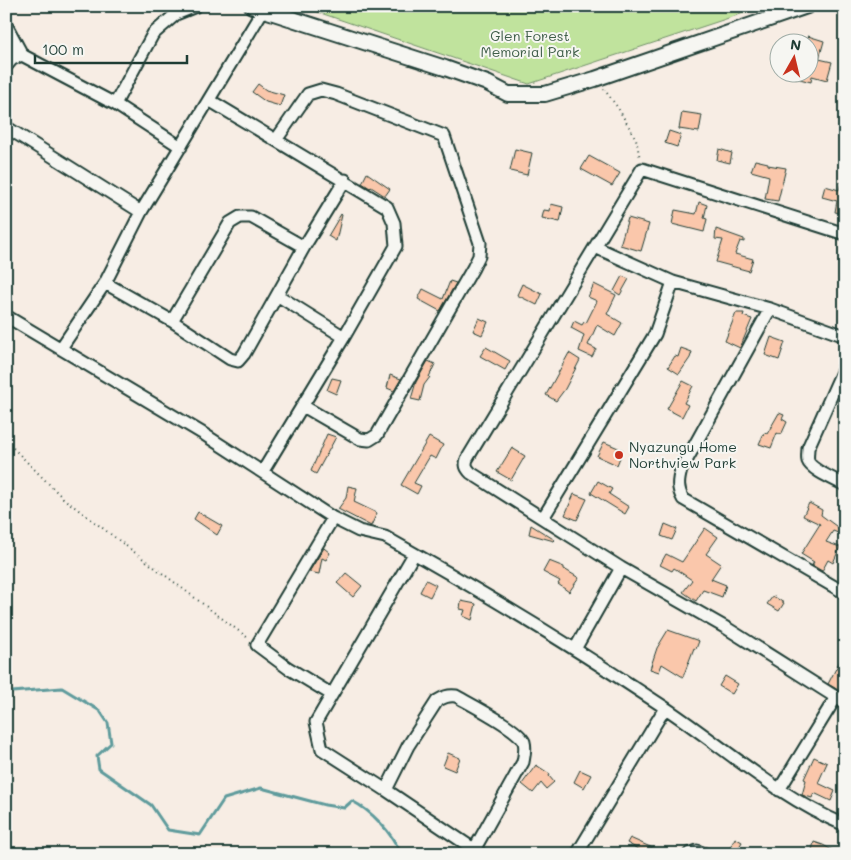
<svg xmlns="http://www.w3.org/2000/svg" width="851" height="860" font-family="Mali,sans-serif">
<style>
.green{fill:#c0e39d;stroke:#709068}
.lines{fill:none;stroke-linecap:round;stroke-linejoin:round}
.stream{stroke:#5e9b9c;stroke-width:3}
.building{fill:#fac7ab;stroke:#1f3d34}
.minor-casing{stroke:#1f3d34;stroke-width:15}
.tertiary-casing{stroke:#1f3d34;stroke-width:18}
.path{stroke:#1f3d34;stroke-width:2;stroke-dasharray:1 4;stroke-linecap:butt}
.minor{stroke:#f6f6f2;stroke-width:11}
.tertiary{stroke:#f6f6f2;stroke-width:14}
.poi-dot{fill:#c8321e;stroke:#f6f6f2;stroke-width:2}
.labels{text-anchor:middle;stroke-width:4;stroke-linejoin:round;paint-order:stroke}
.park-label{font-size:14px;fill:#3f5e49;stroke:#f6f6f2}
.poi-label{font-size:14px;fill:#1f3d34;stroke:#f6f6f2;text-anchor:start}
</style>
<rect width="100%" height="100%" fill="#f7ede4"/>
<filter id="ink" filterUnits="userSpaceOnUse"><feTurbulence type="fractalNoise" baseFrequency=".02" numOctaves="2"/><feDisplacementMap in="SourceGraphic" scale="10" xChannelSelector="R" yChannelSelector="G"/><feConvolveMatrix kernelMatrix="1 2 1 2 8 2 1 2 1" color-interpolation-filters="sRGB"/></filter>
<g filter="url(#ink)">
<!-- green -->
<path class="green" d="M300 6H765L529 84Z"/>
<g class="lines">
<!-- stream -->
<path class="stream" d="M6 695 12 692 62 688 100 711 108 723 111 743 97 756 99 769 151 805 168 830 200 835 224 799 261 788 325 805 344 808 352 801C372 811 392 833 401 854"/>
</g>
<!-- building -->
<path class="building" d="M808 36 824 41 819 59 832 62 827 80 812 76 811 82 785 75 786 72H808Z
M258 84 266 90 284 95 280 106 266 102 252 92Z
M682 112 702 115 699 132 679 129Z
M669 131 681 135 677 147 665 143Z
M515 149 532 153 527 175 510 171Z
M719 149 732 153 730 163 717 160Z
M589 156 620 173 612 186 581 169Z
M755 160 768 163V165L786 168 778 201 765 199 769 176 751 171Z
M367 173 390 189 385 196 371 187 370 188 362 183Z
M841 182 845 183V214L835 212 837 201 822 197 825 186 839 190Z
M699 202 707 205 704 218 707 219 704 232 672 224 675 210 696 214Z
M551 204 563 207 560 222 542 218 544 210 550 211Z
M341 214 342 215 336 241 328 236Z
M628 218 649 224 641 251 620 245Z
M716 229 744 239V242L740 241 735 254 753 259 749 271 716 262 723 240 715 239Z
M622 276 629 279 620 295 614 291Z
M450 281 456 283 440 311 418 299 423 289 443 299Z
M522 284 542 294 537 305 517 295Z
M594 284 616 295 607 314 622 323 615 336 597 325 588 345 596 349 592 357 579 351 584 335 571 328 574 321 582 325 584 322 586 323 597 301 588 297Z
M736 313H744L743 316 752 319 740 348 725 341Z
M479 318 488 322 482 335 473 331Z
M771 337 785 342 779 360 765 355Z
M486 347 510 361 505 370 480 356Z
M681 348 692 352 690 358 679 374 668 367 675 356 678 357Z
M569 353 580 360 565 389 556 401 546 395Z
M428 361 435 364 429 377H430L424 385 420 401 411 399 416 382Z
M390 375 401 379 394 391 387 388Z
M332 378 341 380 336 394 327 390Z
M683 381 693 386 684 403 688 405 682 417 667 409Z
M779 413 784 415 782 419 787 422 781 435 777 433 771 448 759 444 764 433 767 434Z
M327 434 336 437 316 474 311 471Z
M429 437 443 445 436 459 430 456 414 483 421 486 417 494 401 485Z
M604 442 623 450 617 465 597 456Z
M512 448 525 456 511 480 497 472Z
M598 481 612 489 609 494 629 507 625 514 591 493Z
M348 486 357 488 354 502 377 513 371 526 338 509 346 498Z
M574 494 587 499 577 520 565 515Z
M809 503 822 510 821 515 840 529 838 533 833 531 826 542 840 547 833 563 828 560 822 571 812 565 814 562 801 554 820 524 803 516Z
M198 512 222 526 217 535 194 519Z
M665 524 677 529 672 540 661 536Z
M531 525 555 540 554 541 529 534Z
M705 528 718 537 706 554 721 564 711 579 726 585 722 597 703 590 696 601 683 592 692 580 674 568 672 571 660 565 666 554 682 562Z
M324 548 330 553 326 560 322 558 319 574 309 572Z
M549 561 564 567V569L579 578 569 592 558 584 560 581 543 572Z
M346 573 362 586 353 597 337 583Z
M426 580 436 585 430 597 420 592Z
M773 596 784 603 779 611 767 604Z
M461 601 476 604 472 620 463 616 465 610 460 609Z
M668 630 699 641 696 649 694 648 683 677 662 664 659 672 650 669 657 648Z
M845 651V682L840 691 828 684Z
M725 676 738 684 732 694 719 686Z
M448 753 460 758 455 771 443 766Z
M814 757 827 763 818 783 835 791 831 801 814 793 812 798 802 795 806 780 804 779Z
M536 765 550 774 549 776 554 782 546 789 541 783 533 793 522 784Z
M580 770 591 775 584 788 574 782Z
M630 838 666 854H647L627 843Z
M735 838 742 842 735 854H727Z
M814 842 823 845 839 854H811Z"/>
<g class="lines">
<defs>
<path id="minor" d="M20 54 115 104 181 147
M209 100 387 207 394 223 396 246 344 337 263 471
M115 104 153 34 176 14 196 6
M6 127 141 212
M276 140 308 94 321 90 336 94 444 136 480 243 479 256 473 268 377 435 369 440 360 439 303 406
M845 234 642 169 467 459C465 465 466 468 471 473L621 568 728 629 845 703
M595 247 673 282 770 309 845 336
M105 283 172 321 230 359 238 361 244 354 304 247 345 180
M277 295 344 337
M770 309 681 470C678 481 677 488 683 499L845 593
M6 316 202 433 333 518
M172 321 230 223 240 217H251L304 247
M61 348 105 283 141 212 263 10
M845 365 808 448C808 452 807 457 808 461 811 470 836 480 845 485
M543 518 655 334 673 282
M414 554 316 722 322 749 386 790 481 854
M575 649 621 568
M331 694 288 668 257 645 333 518 359 531 385 537C480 590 574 647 664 707 724 747 778 797 845 825
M386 790 408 746 437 701C444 697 448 695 456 696 470 704 519 729 524 742 526 749 524 756 523 762L474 850
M779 790 836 697
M577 854 665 708
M689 854 697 851 705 854"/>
<path id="tertiary" d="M252 6 445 68 487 83 508 94H545L595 79 807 6
M6 28 20 54 11 58 6 64"/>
</defs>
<!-- minor casing -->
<use href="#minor" class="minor-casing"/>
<!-- tertiary casing -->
<use href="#tertiary" class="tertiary-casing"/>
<!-- path -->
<path class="path" d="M604 89 618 108 636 139 640 159
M6 441 64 499 248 638"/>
<!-- minor -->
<use href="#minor" class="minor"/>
<!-- tertiary -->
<use href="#tertiary" class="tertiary"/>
</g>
</g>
<!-- markers -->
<circle class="poi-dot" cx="619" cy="455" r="5"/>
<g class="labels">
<!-- park labels -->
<g class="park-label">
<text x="530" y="41">Glen Forest<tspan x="530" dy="16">Memorial Park</tspan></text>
</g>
<!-- poi labels -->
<g class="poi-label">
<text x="629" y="452">Nyazungu Home<tspan x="629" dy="16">Northview Park</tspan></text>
</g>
</g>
<!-- margin -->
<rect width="851" height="860" fill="none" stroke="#f6f6f2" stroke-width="25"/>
<rect x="12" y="12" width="826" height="835" fill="none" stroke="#1f3d34" stroke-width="2" filter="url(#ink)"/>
<!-- north arrow -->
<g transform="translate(794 58) rotate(8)"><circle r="24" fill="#f6f6f2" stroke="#a0aca6"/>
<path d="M0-4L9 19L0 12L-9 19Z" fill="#c8321e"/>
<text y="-8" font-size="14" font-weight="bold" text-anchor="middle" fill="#1f3d34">N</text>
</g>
<!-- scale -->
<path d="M35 55v8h152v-8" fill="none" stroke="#1f3d34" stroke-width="2.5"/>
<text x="42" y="55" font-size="15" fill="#1f3d34" stroke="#f6f6f2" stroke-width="4" paint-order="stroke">100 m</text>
</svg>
